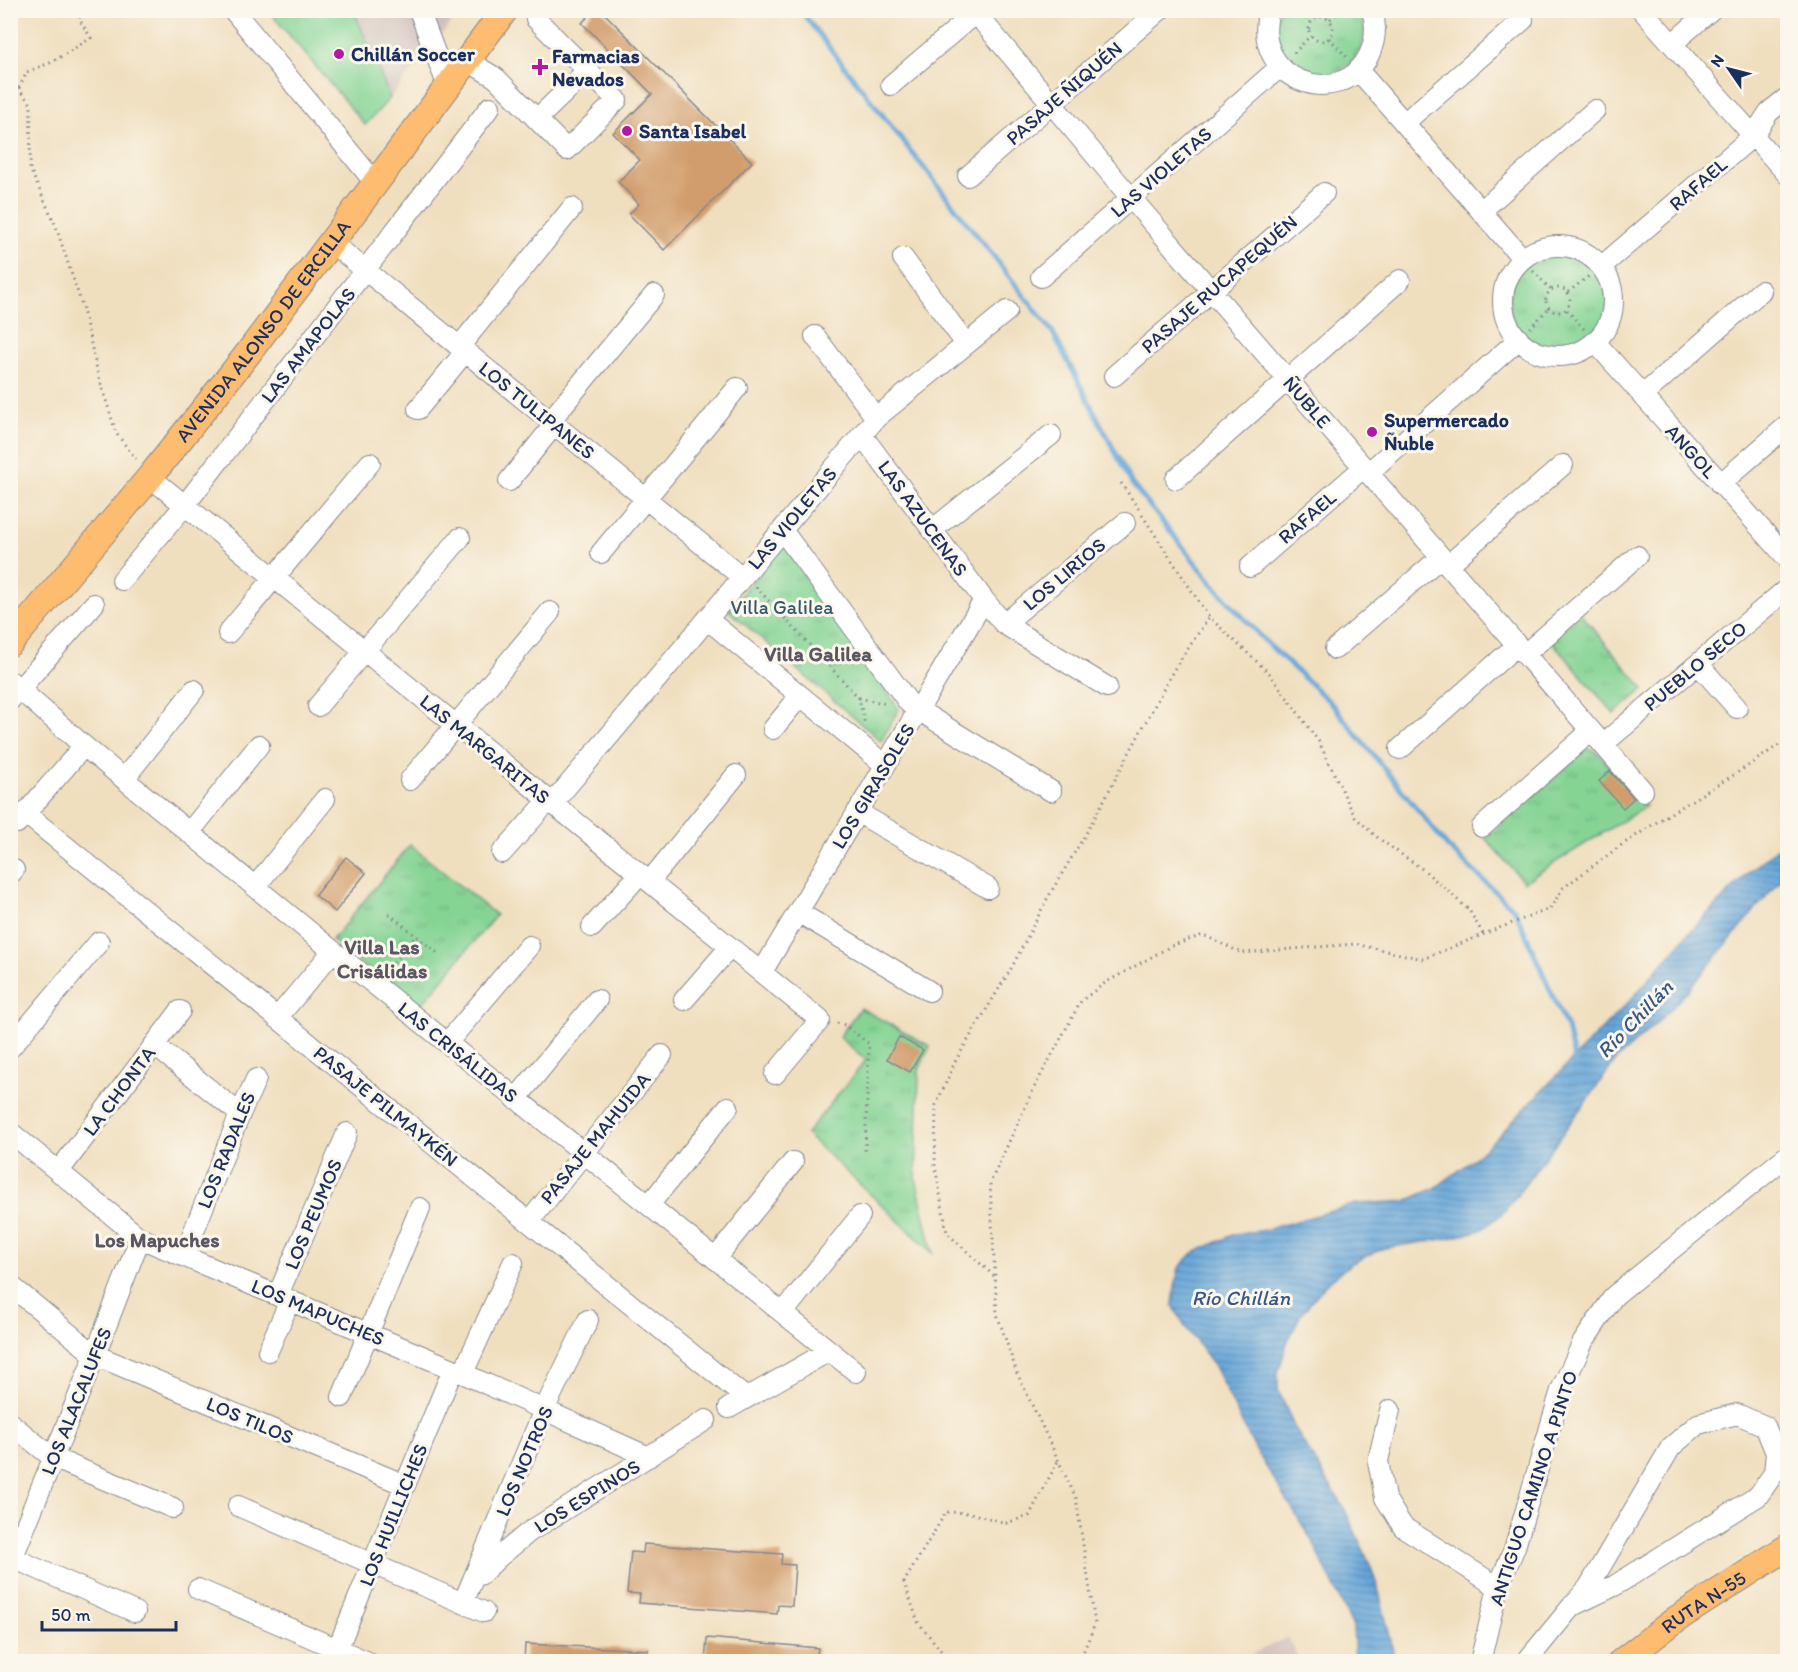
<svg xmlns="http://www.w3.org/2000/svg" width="1798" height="1672" font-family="Itim,sans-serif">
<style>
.industrial{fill:#d1c0bc}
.grass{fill:#85d494;stroke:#508279;stroke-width:1.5}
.park{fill:url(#park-tufts);stroke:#508279;stroke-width:1.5}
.water{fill:url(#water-rules);stroke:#406a9b;stroke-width:1.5}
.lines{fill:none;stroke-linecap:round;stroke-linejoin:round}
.stream{stroke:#65a5d8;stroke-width:5}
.building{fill:#d19d6c}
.minor-casing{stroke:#86878e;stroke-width:22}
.major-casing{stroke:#86878e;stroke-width:28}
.path{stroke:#86878e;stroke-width:3;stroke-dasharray:1.5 4.5;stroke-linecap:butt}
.minor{stroke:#fff;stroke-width:20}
.major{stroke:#fdbc70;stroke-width:26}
.poi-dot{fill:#b5179e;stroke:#fbf7ec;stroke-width:2}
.labels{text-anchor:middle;stroke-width:6;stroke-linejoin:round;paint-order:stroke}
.poi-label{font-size:20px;font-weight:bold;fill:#1b2f5e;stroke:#fbf7ec;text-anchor:start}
.street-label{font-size:20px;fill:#1b2f5e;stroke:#fbf7ec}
.park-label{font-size:20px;fill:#36586c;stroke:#fbf7ec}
.neighbourhood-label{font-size:21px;font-weight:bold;fill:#5b5663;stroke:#fbf7ec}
.water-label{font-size:21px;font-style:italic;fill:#355889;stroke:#fbf7ec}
</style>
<defs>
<pattern id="park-tufts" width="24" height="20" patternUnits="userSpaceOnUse" patternTransform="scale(1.5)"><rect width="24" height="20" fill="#85d494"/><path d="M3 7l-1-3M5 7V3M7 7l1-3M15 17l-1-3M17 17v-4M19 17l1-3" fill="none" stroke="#72b682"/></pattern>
<pattern id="water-rules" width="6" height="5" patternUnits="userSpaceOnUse" patternTransform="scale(1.5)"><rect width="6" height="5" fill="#65a5d8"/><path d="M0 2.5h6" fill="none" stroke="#5287b2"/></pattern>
</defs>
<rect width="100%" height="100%" fill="#fbf7ec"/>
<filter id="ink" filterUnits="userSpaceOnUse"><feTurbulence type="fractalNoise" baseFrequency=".0167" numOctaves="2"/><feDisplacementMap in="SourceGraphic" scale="12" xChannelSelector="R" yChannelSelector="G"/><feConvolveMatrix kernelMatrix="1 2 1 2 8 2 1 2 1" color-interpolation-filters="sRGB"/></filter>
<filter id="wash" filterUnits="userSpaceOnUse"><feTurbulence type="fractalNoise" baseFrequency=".008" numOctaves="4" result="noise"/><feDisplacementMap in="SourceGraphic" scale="24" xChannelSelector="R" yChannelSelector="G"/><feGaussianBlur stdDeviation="1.35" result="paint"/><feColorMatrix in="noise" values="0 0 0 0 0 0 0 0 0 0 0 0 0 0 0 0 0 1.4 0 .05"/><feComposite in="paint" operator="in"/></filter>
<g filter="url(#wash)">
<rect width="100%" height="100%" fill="#f0dfbf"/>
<!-- industrial -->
<path class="industrial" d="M354 11H450L454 19 390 98Z
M1288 1637 1299 1661H1238Z"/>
<!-- grass -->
<path class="grass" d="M269 11H354L390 98 365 125Z"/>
<!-- park -->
<path class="park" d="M1279 10 1360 11C1382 72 1299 101 1279 47 1274 34 1275 23 1279 10Z
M1509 300a51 51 0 1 1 102 0a51 51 0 1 1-102 0Z
M784 544 899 709 881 741 728 610Z
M1580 613 1644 689 1614 714 1550 639Z
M1587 749 1596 751 1646 806 1524 882 1485 838Z
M410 845 496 915 417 1010 332 940Z
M860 1008 930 1046 919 1070 916 1179 933 1253 806 1134 866 1060 839 1037Z"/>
<!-- water -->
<path class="water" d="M1787 840V875L1775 886 1690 988 1663 1017 1617 1059 1519 1193 1501 1215 1481 1230 1450 1238 1384 1248 1352 1263 1327 1283 1301 1314 1287 1343 1278 1373V1389L1295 1429 1343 1506 1370 1564 1379 1592 1392 1645 1394 1661H1355L1353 1627 1313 1542 1255 1449 1212 1362 1184 1325 1173 1305 1175 1286 1179 1268 1193 1253 1235 1234 1265 1230 1356 1204 1406 1201 1435 1188 1470 1162 1500 1134 1635 995 1687 935 1749 872Z"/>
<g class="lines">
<!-- stream -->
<path class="stream" d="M800 10 1052 331 1132 484 1216 588 1265 641 1332 704 1448 847 1515 910 1567 1028 1575 1063"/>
</g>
<g id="blocks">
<!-- building -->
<path class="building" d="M594 10H601L752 162 664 250 629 214 639 204 618 182 640 160 613 133 652 94 582 23Z
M1610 771 1634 798 1623 808 1599 781Z
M346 857 366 873 335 912 315 895Z
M899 1037 923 1050 910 1072 887 1059Z
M644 1544 782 1554 781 1564 795 1565 792 1606 778 1605 777 1614 639 1603 640 1594 627 1593 631 1552 643 1553Z
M707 1638 818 1648 816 1662H705Z
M525 1644 648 1650 647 1662H524Z"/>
</g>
</g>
<g filter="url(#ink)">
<use href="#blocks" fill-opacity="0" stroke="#86878e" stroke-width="1.5"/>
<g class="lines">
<defs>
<path id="minor" d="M233 10 376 184
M419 10 448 87
M973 10 1131 198 1643 791
M1269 10C1249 82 1342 112 1369 55 1376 40 1377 26 1372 10
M1642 10 1788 175
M1672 44 1711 10
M468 61 496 78 567 150 617 100 536 19 535 10
M1358 70 1522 258
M891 85 979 10
M537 119 588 70
M1404 123 1523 20
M968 176 1160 10
M1481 211 1595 110
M332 243 742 577
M1503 301a55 55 0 1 1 110 0a55 55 0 1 1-110 0Z
M903 258 966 344
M1602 266 1753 136 1769 112 1788 97
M1041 277 1280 67
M815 336 876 418
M1596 343 1788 559
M459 347 572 208
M1114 376 1324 193
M1642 396 1761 291
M418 409 465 352
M550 421 654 295
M862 435 984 600 1004 624 1107 687
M1368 473 1518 340
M150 477 820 1020 775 1074
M1176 479 1400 280
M509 481 554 425
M1720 484 1788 425
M782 530 909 703 918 710 1051 791
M932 530 1051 435
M601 553 737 388
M1448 565 1563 465
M1250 567 1363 468
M122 580 185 505 490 107
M707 619 885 765
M1004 624 1125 523
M228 633 370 463
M1335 649 1441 557
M1525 654 1637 556
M1698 664 1737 708
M10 681 84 746 333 951 856 1372
M10 700 94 604
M318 706 460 538
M773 729 800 696
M1603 744 1788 588
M1400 749 1517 645
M124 779 194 690
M410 780 550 612
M553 803 876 418 1007 311
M857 812 988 888
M26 814 746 1398
M17 823 84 746
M1482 827 1591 731
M189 833 259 745
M502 853 549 800
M10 874 14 870
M650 881 736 775
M255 887 325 799
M798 912 929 991
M592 927 640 874
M762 972 984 600
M684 1000 730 947
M277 1018 333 951
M447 1043 529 946
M154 1045 240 1114
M10 1048 99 942
M516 1099 597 1000
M10 1132 140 1238 453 1369 649 1457
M59 1171 180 1011
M649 1205 728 1107
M529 1222 662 1055
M184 1256 240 1114 256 1079
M715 1259 793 1162
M10 1285 95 1355 405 1485
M278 1295 347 1133
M783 1313 860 1216
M268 1351 290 1300
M463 1373 513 1263
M342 1397 420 1208
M729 1408 829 1351
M1390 1410 1378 1461 1385 1498 1403 1527 1498 1587
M1737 1414 1765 1426 1776 1453 1774 1473 1758 1496 1614 1586 1572 1606 1588 1588 1671 1447 1698 1424Z
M10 1423 53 1458 173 1508
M238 1506 484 1612
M13 1558 135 1612
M10 1564 95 1355 140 1238
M480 1575 500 1556 529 1532 706 1420
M198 1589 368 1662
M463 1603 544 1410 588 1320
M332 1662 453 1369
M1480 1662 1498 1587 1515 1547 1561 1390 1583 1342 1614 1296 1788 1155
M1526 1662 1572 1606"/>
<g id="major">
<path id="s1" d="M10 643 150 477 246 356 505 10"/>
<path id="s2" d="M1621 1662 1675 1620 1788 1547"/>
</g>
</defs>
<!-- minor casing -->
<use href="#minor" class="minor-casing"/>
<!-- major casing -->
<use href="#major" class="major-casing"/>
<!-- path -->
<path class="path" d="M1305 10 1313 19
M1309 29a12 12 0 1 1 24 0a12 12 0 1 1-24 0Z
M1330 19 1341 10
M1329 38 1347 57
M1294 53 1310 36
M10 79 31 104 30 169 55 224 82 305 98 374 116 433 136 459
M19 88 27 72 52 62 91 38 79 19 81 10
M1533 271 1551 290
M1546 300a12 12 0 1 1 24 0a12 12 0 1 1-24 0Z
M1568 292 1589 276
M1567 310 1585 330
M1530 328 1548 309
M1121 483 1139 509
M1142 515 1209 617 1270 674 1319 742 1355 817 1378 838 1425 871 1469 910 1483 934
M756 587 859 698 865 725
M859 698 887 704
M389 914 440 955
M386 972 416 936
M837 1023 845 1025 869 1044 865 1152
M994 1276 947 1233 935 1166 936 1105 956 1060 1012 967 1047 899 1088 830 1173 671 1209 617
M945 1662 942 1652 918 1622 904 1582 946 1512 970 1513 1006 1523 1029 1516 1058 1461
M1079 1662 1095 1624 1076 1498 1017 1373 997 1314 990 1183 1034 1088 1081 1001 1105 983 1171 946 1203 935 1242 953 1355 944 1423 959 1499 928 1550 909 1563 888 1620 846 1674 811 1737 773 1788 739"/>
<!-- minor -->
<use href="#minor" class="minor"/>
<!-- major -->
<use href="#major" class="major"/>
</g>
</g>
<!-- markers -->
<g class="poi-dot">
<circle cx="339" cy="54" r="6"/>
<path d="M537 58h6v6h6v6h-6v6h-6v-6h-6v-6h6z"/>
<circle cx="627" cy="131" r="6"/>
<circle cx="1372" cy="432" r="6"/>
</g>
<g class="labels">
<!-- poi labels -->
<g class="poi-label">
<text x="351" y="61">Chillán Soccer</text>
<text x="552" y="63">Farmacias<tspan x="552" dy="23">Nevados</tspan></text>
<text x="639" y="138">Santa Isabel</text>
<text x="1384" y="427">Supermercado<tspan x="1384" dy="23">Ñuble</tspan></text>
</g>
<!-- street labels -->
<g class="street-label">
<text transform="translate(1064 93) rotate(-41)" y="7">PASAJE ÑIQUÉN</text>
<text transform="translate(1161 172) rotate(-41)" y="7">LAS VIOLETAS</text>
<text transform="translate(1698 184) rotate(-41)" y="7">RAFAEL</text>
<text transform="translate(1219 284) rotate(-41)" y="7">PASAJE RUCAPEQUÉN</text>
<text dy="7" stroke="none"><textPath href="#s1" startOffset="402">AVENIDA ALONSO DE ERCILLA</textPath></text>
<text transform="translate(308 345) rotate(-52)" y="7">LAS AMAPOLAS</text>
<text transform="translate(1307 402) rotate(49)" y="7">ÑUBLE</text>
<text transform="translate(537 410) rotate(39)" y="7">LOS TULIPANES</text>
<text transform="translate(1691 451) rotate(48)" y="7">ANGOL</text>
<text transform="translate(1307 517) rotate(-41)" y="7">RAFAEL</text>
<text transform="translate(792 518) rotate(-50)" y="7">LAS VIOLETAS</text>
<text transform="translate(923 518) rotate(54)" y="7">LAS AZUCENAS</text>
<text transform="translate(1064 574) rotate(-40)" y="7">LOS LIRIOS</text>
<text transform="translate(1695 666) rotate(-40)" y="7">PUEBLO SECO</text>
<text transform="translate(485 749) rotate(39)" y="7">LAS MARGARITAS</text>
<text transform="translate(873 786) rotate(-59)" y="7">LOS GIRASOLES</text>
<text transform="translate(458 1052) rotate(39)" y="7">LAS CRISÁLIDAS</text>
<text transform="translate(119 1091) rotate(-53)" y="7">LA CHONTA</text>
<text transform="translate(386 1106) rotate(39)" y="7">PASAJE PILMAYKÉN</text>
<text transform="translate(595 1138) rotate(-51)" y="7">PASAJE MAHUIDA</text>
<text transform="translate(226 1150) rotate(-68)" y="7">LOS RADALES</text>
<text transform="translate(313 1214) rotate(-67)" y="7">LOS PEUMOS</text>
<text transform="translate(318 1312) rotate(23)" y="7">LOS MAPUCHES</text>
<text transform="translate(76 1401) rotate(-68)" y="7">LOS ALACALUFES</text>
<text transform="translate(250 1420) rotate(23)" y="7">LOS TILOS</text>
<text transform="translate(524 1461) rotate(-67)" y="7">LOS NOTROS</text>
<text transform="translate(1533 1488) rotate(-72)" y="7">ANTIGUO CAMINO A PINTO</text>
<text transform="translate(587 1496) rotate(-32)" y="7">LOS ESPINOS</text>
<text transform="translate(393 1515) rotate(-68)" y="7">LOS HUILLICHES</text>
<text dy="7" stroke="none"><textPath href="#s2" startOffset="102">RUTA N-55</textPath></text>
</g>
<!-- park labels -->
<g class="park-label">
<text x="782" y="614">Villa Galilea</text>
</g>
<!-- neighbourhood labels -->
<g class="neighbourhood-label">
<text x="818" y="661">Villa Galilea</text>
<text x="382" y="954">Villa Las<tspan x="382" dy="24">Crisálidas</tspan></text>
<text x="157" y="1247">Los Mapuches</text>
</g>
<!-- water labels -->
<g class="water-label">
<text transform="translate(1635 1019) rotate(-46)" y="7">Río Chillán</text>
<text x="1241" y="1305">Río Chillán</text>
</g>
</g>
<!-- margin -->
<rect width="1798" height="1672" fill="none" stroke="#fbf7ec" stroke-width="36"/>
<!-- north arrow -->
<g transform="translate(1729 69) rotate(305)" stroke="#fbf7ec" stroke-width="4.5" paint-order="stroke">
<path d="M0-4.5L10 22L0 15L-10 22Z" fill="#1b2f5e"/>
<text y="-9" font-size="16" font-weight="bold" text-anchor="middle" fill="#1b2f5e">N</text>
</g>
<!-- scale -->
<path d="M42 1621v9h134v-9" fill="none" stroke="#1b2f5e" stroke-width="3"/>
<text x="51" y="1621" font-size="18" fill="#1b2f5e" stroke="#fbf7ec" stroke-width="4.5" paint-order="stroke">50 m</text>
</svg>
